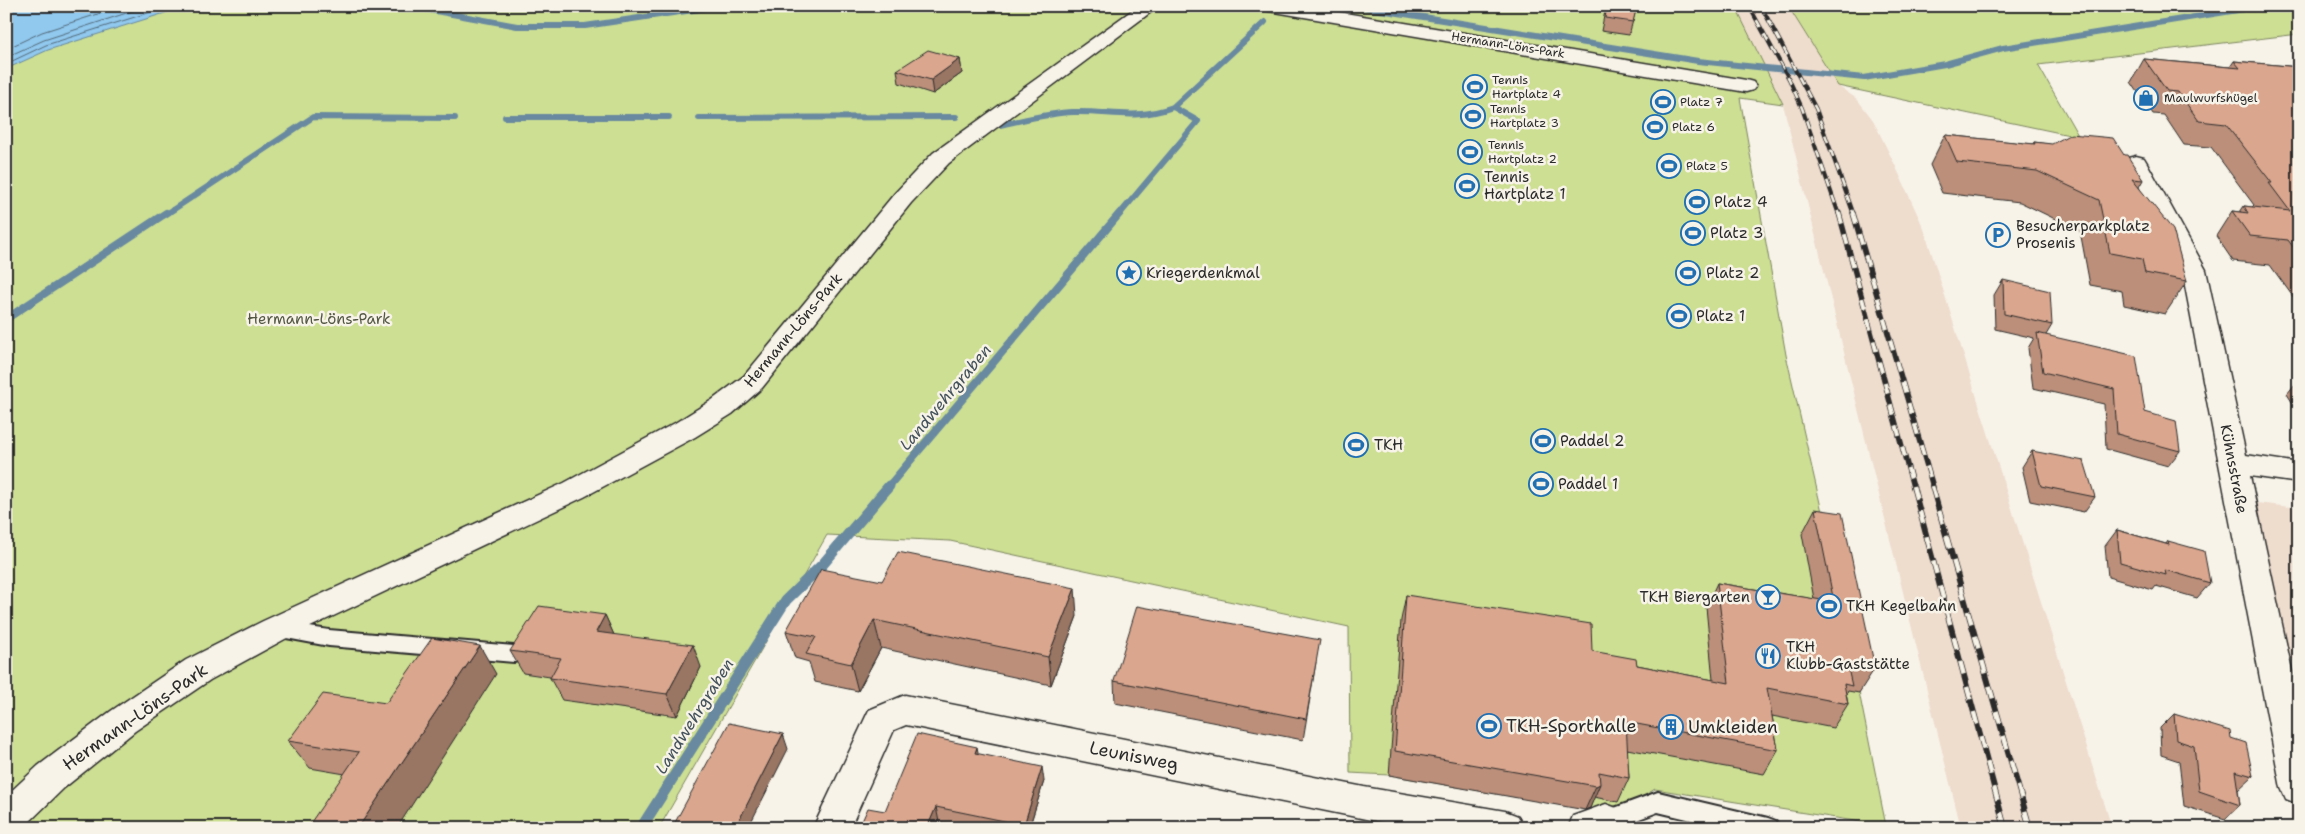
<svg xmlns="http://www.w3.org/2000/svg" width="2305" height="834" font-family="'Shantell Sans',sans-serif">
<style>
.built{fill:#eedccd}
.green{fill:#cddf93;stroke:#7c855f}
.water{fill:#90c8ee;stroke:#6889a0}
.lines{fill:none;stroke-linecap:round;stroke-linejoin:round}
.shore{stroke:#536a79;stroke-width:1}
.stream-far2{stroke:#6889a0;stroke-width:6}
.stream-far1{stroke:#6889a0;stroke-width:8}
.stream{stroke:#6889a0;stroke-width:11}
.service-casing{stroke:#2b2b2b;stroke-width:4}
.minor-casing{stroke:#2b2b2b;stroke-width:3}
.service{fill:#f7f3e8;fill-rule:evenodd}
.minor{fill:#f7f3e8;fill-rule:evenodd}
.rail-far2-casing{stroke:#2b2b2b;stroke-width:4}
.rail-far1-casing{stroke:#2b2b2b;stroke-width:5.5}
.rail-casing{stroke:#2b2b2b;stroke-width:6}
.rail-far2{stroke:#f7f3e8;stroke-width:2.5;stroke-dasharray:8;stroke-linecap:butt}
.rail-far1{stroke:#f7f3e8;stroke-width:4;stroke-dasharray:11;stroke-linecap:butt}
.rail{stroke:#f7f3e8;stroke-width:4.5;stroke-dasharray:13;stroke-linecap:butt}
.wall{fill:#bb8f7a;stroke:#2b2b2b}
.shaded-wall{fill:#997463;stroke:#2b2b2b}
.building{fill:#daa68e;stroke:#2b2b2b}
.labels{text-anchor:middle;stroke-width:5;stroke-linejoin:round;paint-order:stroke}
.far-street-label{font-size:12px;fill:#2b2b2b;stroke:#f7f3e8}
.far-poi-label{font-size:12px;fill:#2b2b2b;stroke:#f7f3e8;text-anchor:start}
.poi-label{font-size:15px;fill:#2b2b2b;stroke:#f7f3e8;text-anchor:start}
.park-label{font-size:15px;fill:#545845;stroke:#f7f3e8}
.street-label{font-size:15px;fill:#2b2b2b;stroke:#f7f3e8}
.water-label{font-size:16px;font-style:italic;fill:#44525c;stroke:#f7f3e8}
.near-street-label{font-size:18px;fill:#2b2b2b;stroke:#f7f3e8}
.near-poi-label{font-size:18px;fill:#2b2b2b;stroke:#f7f3e8;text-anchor:start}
</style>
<rect width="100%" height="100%" fill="#f7f3e8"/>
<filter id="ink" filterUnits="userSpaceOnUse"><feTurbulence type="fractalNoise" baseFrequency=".02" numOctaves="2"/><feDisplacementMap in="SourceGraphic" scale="10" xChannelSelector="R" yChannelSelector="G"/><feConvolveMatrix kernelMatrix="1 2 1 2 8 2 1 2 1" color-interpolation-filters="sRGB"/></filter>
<g filter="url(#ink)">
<!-- built -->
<path class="built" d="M1735 6H1788L1838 86 1857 99 1873 120 1895 165 1924 229 2112 828H1961L1783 104Z
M2240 501 2299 508V660L2271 656Z"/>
<!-- green -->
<path class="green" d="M6 6H1735L1783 104 1740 98 1786 355 1828 538 1886 826 1655 789 1618 812 1590 810 1389 775 1350 773 1349 627 950 541 827 535 659 828H6Z
M1788 6H2299V34L2038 65 2079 137 1838 86Z"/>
<!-- water -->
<path class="water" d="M6 6H187L48 50 6 69Z"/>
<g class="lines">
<!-- shore -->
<path class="shore" d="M6 49 42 32 123 6
M6 57 44 40 148 6
M6 64 46 45 170 6"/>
<!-- stream-far2 -->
<path class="stream-far2" d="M408 6 517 26H585L720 6
M1355 6 1698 61 1864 78 1945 64 2003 48 2244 9 2291 6
M505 117H669
M699 118 956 117
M1000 125C1024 120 1048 113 1073 112 1112 111 1134 121 1173 107
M165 215 313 117 455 118
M1119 215 1198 121 1173 107 1265 22"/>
<!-- stream-far1 -->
<path class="stream-far1" d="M6 319 166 213
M888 487 1120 213"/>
<!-- stream -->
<path class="stream" d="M641 828 786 600 823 564 889 486"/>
<defs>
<path id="service" d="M277 622 329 630 514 646 521 648 524 654 521 660 514 662 329 646 270 635 267 630 270 625Z
M1658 792 1768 818 1776 821 1779 828H1725L1658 812 1615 828H1598L1595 821 1598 814Z"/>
<path id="minor" d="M1138 6H1159L949 163 911 203 762 388 732 414 695 437 584 497 285 639 210 680 135 731 64 788 23 828H6V796L38 766 111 711 186 660 263 621 564 483 675 423 712 400 744 376 895 193 933 153Z
M1260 6H1303L1746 80 1753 82 1756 86 1753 90 1746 92 1269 11 1263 10Z
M2136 156 2144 158 2147 163 2206 270 2246 455 2299 463V483L2250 476 2299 703V804L2286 799 2281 788 2182 270 2125 163 2128 158Z
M905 695 1364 787 1505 811 1518 816 1523 828H1410L906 725 894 730 850 828H813L869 710Z
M1606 804 1619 809 1624 821 1621 828H1568L1573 816Z"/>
</defs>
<!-- service casing -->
<use href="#service" class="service-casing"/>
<!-- minor casing -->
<use href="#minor" class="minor-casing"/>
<!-- service -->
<use href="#service" class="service"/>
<!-- minor -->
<use href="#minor" class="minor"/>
<defs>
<path id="rail-far2" d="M1749 6 1789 79 1802 108 1839 215
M1761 6 1816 109 1854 215"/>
<path id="rail-far1" d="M1839 213 1913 487
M1853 213 1933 487"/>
<path id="rail" d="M1913 486 2005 828
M1932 486 2030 828"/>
</defs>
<!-- rail-far2 casing -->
<use href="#rail-far2" class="rail-far2-casing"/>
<!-- rail-far1 casing -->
<use href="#rail-far1" class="rail-far1-casing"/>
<!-- rail casing -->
<use href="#rail" class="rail-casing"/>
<!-- rail-far2 -->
<use href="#rail-far2" class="rail-far2"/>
<!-- rail-far1 -->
<use href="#rail-far1" class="rail-far1"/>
<!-- rail -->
<use href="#rail" class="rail"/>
</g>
<!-- wall -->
<path class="wall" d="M1606 6H1637L1629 35 1601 31Z
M960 59 962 73 933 94 899 83 897 70Z
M2144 59 2230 67 2234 61 2299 67V305L2270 265 2233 261 2216 236 2232 211 2240 212 2244 206 2252 207 2254 205 2211 147 2184 145 2164 115 2153 114 2131 82Z
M1945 135 2033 144 2034 142 2124 155 2143 180 2139 187 2187 281 2165 314 2124 305 2122 291 2090 285 2080 231 2020 202 1942 193 1930 165Z
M2003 280 2052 325 2046 335 2145 412 2180 451 2168 466 2106 449 2104 404 2033 388 2028 348 2034 338 1995 329 1994 295Z
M2299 379V413L2287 394Z
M2032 451 2095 497 2084 512 2030 501 2022 467Z
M1815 509 1875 668 1859 693 1848 691 1846 694 1848 704 1833 728 1772 716 1778 750 1764 774 1627 749 1629 778 1618 802 1594 797 1590 808 1585 810 1389 775 1401 620 1406 595 1637 665 1713 680 1706 607 1717 583 1814 599 1802 534Z
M2117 530 2166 544 2168 541 2210 583 2197 598 2156 586 2153 590 2108 577 2105 546Z
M882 581 1077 616 1051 685 881 648 858 691 815 682 809 662 795 658 786 631Z
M605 615 614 635 701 667 677 716 562 700 550 678V677L523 673 510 651Z
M1316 662 1303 740 1115 703 1114 681Z
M496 674 345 774 310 768 288 741 386 703Z
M2174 714 2231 738 2253 776 2238 790 2240 805 2225 819 2184 806 2179 761 2161 755 2160 728Z
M978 754 1044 781 1029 828H969L885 811Z"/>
<!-- shaded-wall -->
<path class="shaded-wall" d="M960 59 962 73 933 94 931 80Z
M1075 588 1077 616 1051 685 1048 657Z
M605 615 615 637 596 632Z
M874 620 881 648 858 691 851 664Z
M693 645 701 667 677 716 667 694Z
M480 646 496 674 397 828H358Z
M783 734 788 749 748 828H735Z
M977 747 980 762 975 753Z
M1042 767 1044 781 1029 828H1024V825Z
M1600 784 1590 808 1585 810 1596 786Z
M936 807 939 822 936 828H927Z"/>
<!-- building -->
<path class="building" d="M1607 6H1637L1633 22 1605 18Z
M928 50 960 59 931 80 897 70Z
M2144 59 2240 68 2234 61 2299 67V255L2288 240 2250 236 2232 211 2248 213 2244 206 2290 211 2269 183H2272L2226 124 2199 121 2178 92 2167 91Z
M2071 134 2113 138 2124 155H2127L2143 180 2132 179 2173 230 2187 281 2145 273 2142 259 2110 253 2099 200 2037 171 1957 162 1945 135 2035 144 2034 142 2052 144Z
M2003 280 2050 291 2052 325 2004 314Z
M2037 333 2136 356 2145 412 2176 421 2180 451 2117 434 2114 389 2043 372Z
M2032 451 2084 461 2095 497 2041 486Z
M1815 509 1842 513 1875 668 1847 664 1852 686 1844 684 1848 704 1767 688 1778 750 1626 722 1629 778 1599 772 1600 784 1596 786 1395 751 1406 595 1591 624 1592 651 1636 659 1637 665 1729 683 1717 583 1834 602Z
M2117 530 2169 545 2168 541 2204 551 2210 583 2165 570 2166 575 2120 562Z
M898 552 1075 588 1048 657 874 620 851 664 806 654 816 637 786 631 821 569 882 581Z
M539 606 605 615 596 632 693 645 667 694 550 678 561 658 510 651Z
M1137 606 1320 640 1306 719 1114 681Z
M432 638 480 646 358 828H307L359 752 288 741 323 694 386 703Z
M2174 714 2230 731 2231 738 2246 743 2253 776 2235 771 2240 805 2199 791 2194 746 2176 740Z
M729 723 783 734 735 828H672Z
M917 734 977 747 975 753 1042 767 1024 825 936 807 927 828H859L868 808 885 811Z
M1283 826 1299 828H1283Z"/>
</g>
<!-- icons -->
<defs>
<symbol id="stadium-ring" viewBox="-11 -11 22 22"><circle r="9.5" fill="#f7f3e8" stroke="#1f6fb2" stroke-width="1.5"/><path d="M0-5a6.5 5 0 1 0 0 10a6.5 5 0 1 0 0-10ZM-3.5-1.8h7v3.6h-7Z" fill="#1f6fb2"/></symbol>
<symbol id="shop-ring" viewBox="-11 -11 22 22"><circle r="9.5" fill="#f7f3e8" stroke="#1f6fb2" stroke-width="1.5"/><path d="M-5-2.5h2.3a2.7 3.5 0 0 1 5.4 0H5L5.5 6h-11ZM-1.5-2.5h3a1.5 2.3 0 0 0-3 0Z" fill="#1f6fb2"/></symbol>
<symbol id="parking-ring" viewBox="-11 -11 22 22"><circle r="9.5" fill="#f7f3e8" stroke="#1f6fb2" stroke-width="1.5"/><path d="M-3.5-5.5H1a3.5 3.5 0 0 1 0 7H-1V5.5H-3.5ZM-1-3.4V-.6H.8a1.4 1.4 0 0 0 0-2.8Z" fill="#1f6fb2"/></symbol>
<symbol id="sight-ring" viewBox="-11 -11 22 22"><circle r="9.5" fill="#f7f3e8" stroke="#1f6fb2" stroke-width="1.5"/><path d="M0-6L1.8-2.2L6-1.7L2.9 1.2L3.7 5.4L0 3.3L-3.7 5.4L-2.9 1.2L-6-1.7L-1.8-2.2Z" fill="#1f6fb2"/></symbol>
<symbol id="bar-ring" viewBox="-11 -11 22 22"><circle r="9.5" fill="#f7f3e8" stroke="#1f6fb2" stroke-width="1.5"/><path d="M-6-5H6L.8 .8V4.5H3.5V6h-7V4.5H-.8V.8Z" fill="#1f6fb2"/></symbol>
<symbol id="restaurant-ring" viewBox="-11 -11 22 22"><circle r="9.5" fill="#f7f3e8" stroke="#1f6fb2" stroke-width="1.5"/><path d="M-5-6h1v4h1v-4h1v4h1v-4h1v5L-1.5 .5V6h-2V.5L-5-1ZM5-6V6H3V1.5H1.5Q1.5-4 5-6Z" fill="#1f6fb2"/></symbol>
<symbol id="building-ring" viewBox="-11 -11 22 22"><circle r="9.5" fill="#f7f3e8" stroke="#1f6fb2" stroke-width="1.5"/><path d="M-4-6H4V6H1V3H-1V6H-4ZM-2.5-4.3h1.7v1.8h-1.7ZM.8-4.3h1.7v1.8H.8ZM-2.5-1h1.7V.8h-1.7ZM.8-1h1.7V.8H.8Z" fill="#1f6fb2"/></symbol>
</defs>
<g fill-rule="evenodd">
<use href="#stadium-ring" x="1461" y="73" width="28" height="28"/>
<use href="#shop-ring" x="2132" y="84" width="28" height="28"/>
<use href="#stadium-ring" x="1649" y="88" width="28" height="28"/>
<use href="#stadium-ring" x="1459" y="102" width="28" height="28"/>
<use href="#stadium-ring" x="1641" y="113" width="28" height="28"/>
<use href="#stadium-ring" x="1456" y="138" width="28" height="28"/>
<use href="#stadium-ring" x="1655" y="152" width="28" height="28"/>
<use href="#stadium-ring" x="1453" y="172" width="28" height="28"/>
<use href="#stadium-ring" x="1683" y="188" width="28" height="28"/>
<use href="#stadium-ring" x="1679" y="219" width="28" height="28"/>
<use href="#parking-ring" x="1984" y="221" width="28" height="28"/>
<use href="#sight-ring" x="1115" y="259" width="28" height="28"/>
<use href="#stadium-ring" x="1674" y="259" width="28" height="28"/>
<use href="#stadium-ring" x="1665" y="302" width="28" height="28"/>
<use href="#stadium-ring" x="1529" y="427" width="28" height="28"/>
<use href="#stadium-ring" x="1342" y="431" width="28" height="28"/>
<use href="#stadium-ring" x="1527" y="470" width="28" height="28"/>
<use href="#bar-ring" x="1754" y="583" width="28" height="28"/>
<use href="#stadium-ring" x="1815" y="592" width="28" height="28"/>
<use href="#restaurant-ring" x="1754" y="642" width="28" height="28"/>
<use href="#stadium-ring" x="1475" y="712" width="28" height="28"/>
<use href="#building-ring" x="1657" y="713" width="28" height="28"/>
</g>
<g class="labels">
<!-- far-street labels -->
<g class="far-street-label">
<text transform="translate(1508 45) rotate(9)" y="4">Hermann-Löns-Park</text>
</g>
<!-- far-poi labels -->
<g class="far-poi-label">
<text x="1492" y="84">Tennis<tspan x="1492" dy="14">Hartplatz 4</tspan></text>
<text x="2164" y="102">Maulwurfshügel</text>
<text x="1680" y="106">Platz 7</text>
<text x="1490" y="113">Tennis<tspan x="1490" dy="14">Hartplatz 3</tspan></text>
<text x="1672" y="131">Platz 6</text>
<text x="1488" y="149">Tennis<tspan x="1488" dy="14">Hartplatz 2</tspan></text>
<text x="1686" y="170">Platz 5</text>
</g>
<!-- poi labels -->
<g class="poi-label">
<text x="1484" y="182">Tennis<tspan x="1484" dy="17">Hartplatz 1</tspan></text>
<text x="1714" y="207">Platz 4</text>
<text x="2016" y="231">Besucherparkplatz<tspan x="2016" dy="17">Prosenis</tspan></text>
<text x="1710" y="238">Platz 3</text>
<text x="1146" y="278">Kriegerdenkmal</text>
<text x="1706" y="278">Platz 2</text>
<text x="1696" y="321">Platz 1</text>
<text x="1560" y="446">Paddel 2</text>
<text x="1374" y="450">TKH</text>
<text x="1558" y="489">Paddel 1</text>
<text x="1750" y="602" text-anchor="end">TKH Biergarten</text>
<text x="1846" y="611">TKH Kegelbahn</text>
<text x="1786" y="652">TKH<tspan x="1786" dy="17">Klubb-Gaststätte</tspan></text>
</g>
<!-- park labels -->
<g class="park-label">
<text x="319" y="324">Hermann-Löns-Park</text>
</g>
<!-- street labels -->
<g class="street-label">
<text transform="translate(793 330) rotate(-50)" y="5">Hermann-Löns-Park</text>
<text transform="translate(2234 469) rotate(79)" y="5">Kühnsstraße</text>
</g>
<!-- water labels -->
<g class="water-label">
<text transform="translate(945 397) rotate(-50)" y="6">Landwehrgraben</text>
<text transform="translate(694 716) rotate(-58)" y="6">Landwehrgraben</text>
</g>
<!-- near-street labels -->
<g class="near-street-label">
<text transform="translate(135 717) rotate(-35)" y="6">Hermann-Löns-Park</text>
<text transform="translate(1134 756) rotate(11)" y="6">Leunisweg</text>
</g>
<!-- near-poi labels -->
<g class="near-poi-label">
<text x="1506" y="732">TKH-Sporthalle</text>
<text x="1688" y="733">Umkleiden</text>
</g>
</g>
<!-- margin -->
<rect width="2305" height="834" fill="none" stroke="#f7f3e8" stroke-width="25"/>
<rect x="12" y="12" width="2280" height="809" fill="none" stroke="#2b2b2b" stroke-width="2" filter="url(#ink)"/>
</svg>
